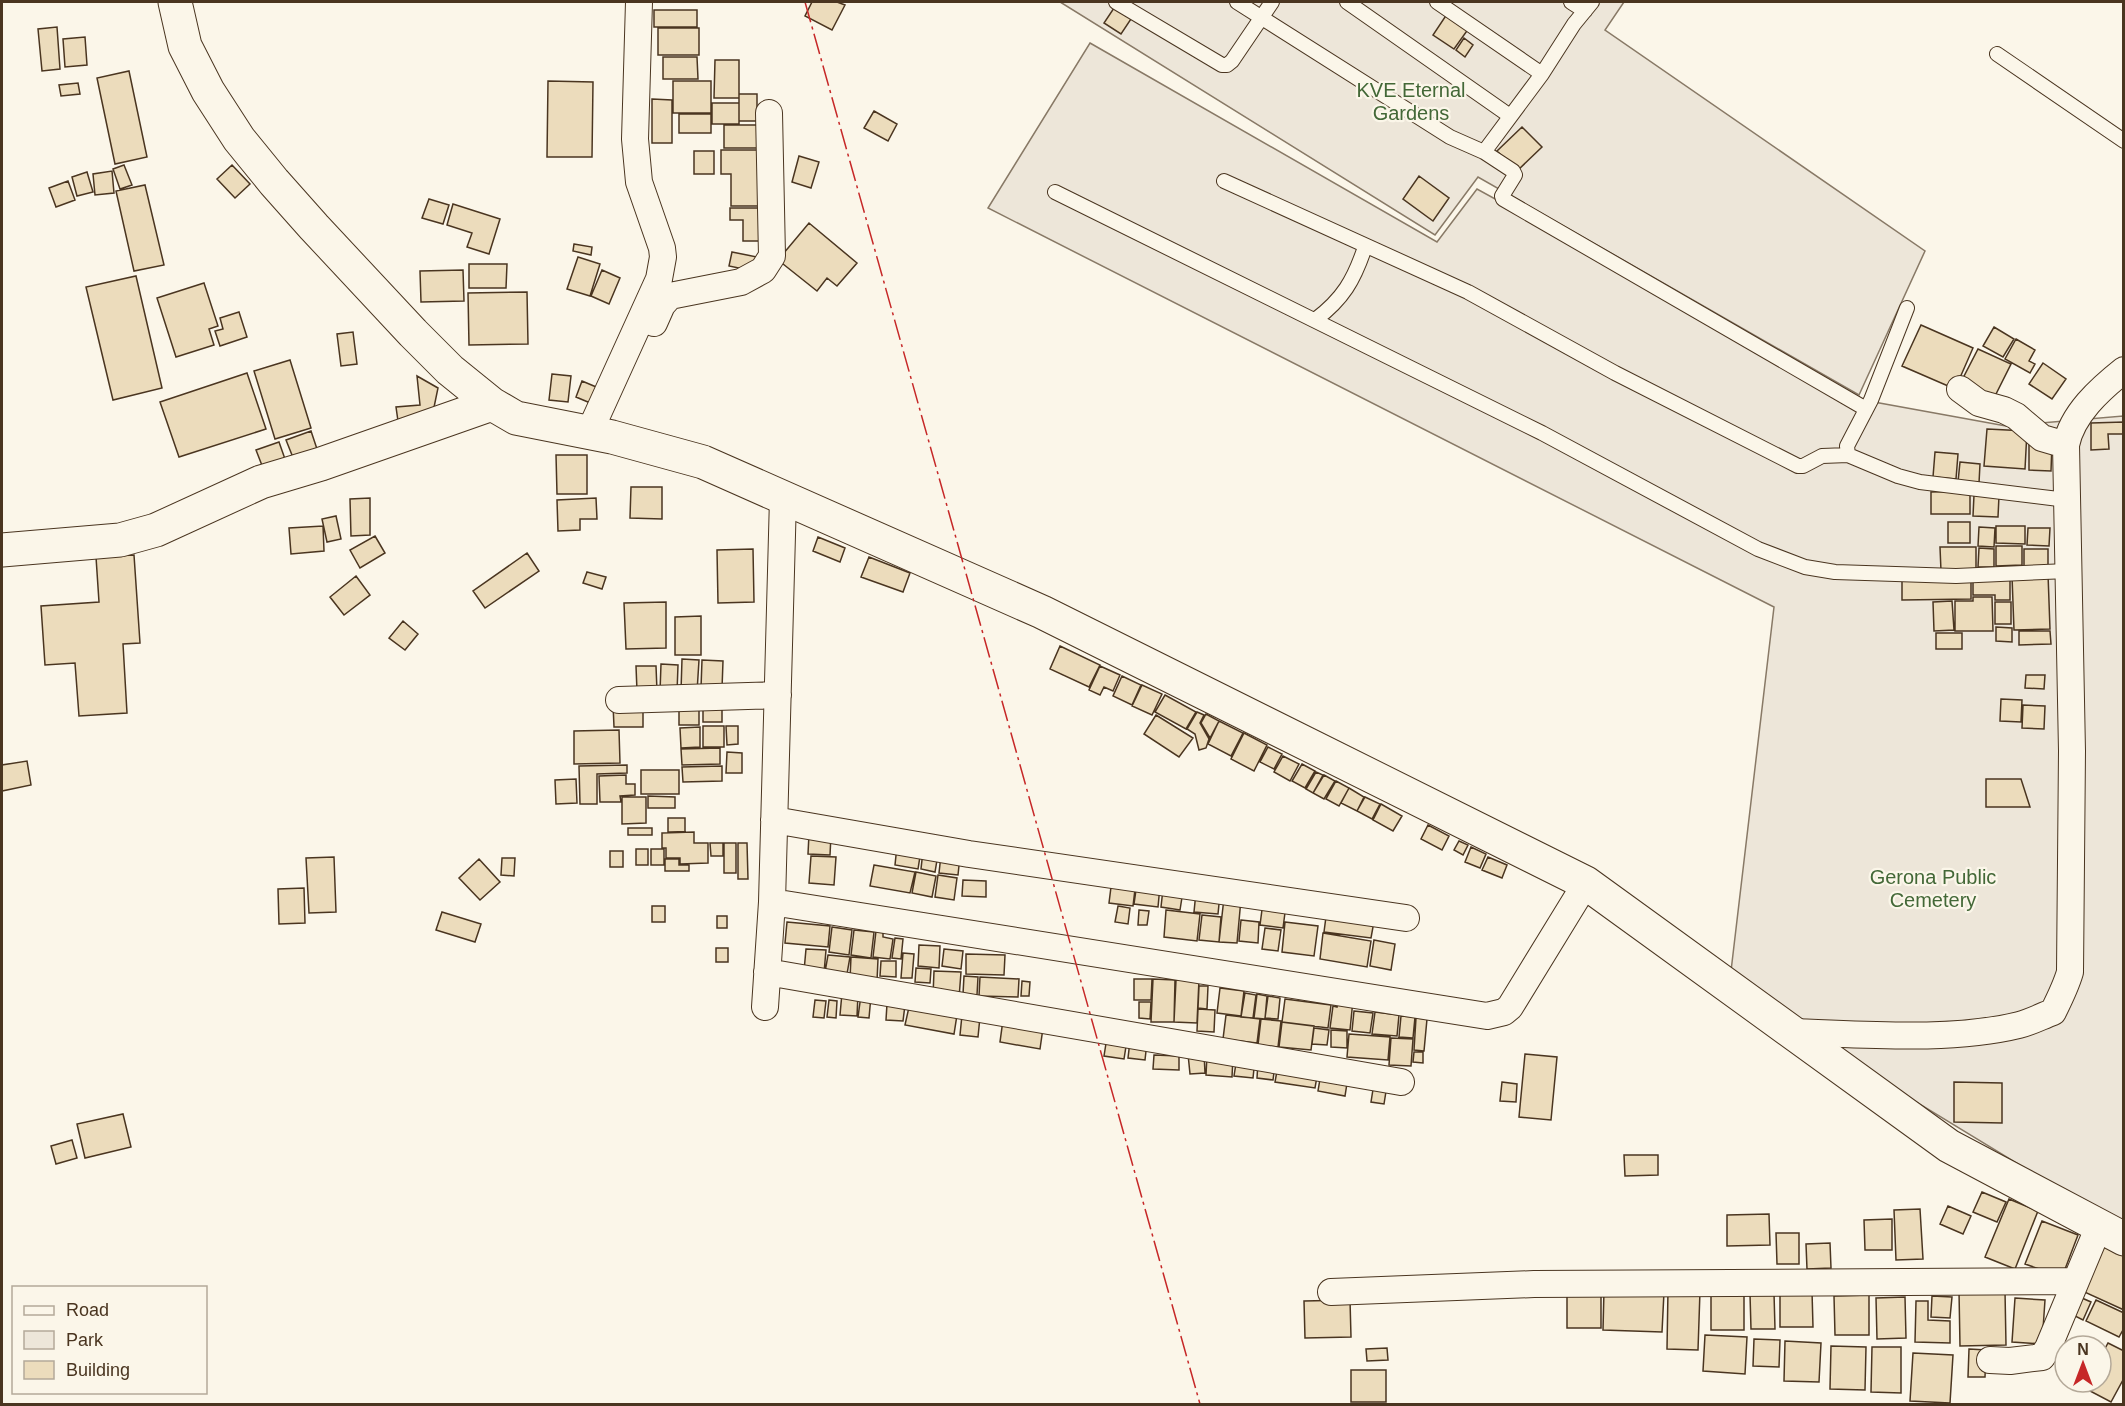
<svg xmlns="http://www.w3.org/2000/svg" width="2125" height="1406" font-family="Arial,sans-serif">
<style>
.green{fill:#ede6d9;stroke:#887966;stroke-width:1.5}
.building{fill:#ecdcbc;stroke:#4a3520;stroke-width:1.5}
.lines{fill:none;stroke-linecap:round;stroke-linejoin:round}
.lane-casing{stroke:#4a3520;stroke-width:16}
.street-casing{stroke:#4a3520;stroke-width:28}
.secondary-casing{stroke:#4a3520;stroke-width:35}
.lane{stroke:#fbf6e9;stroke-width:14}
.street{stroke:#fbf6e9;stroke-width:26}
.secondary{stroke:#fbf6e9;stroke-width:33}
.power{stroke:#c62828;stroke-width:1.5;stroke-dasharray:21 4.5 3 4.5;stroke-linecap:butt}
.labels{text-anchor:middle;stroke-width:4.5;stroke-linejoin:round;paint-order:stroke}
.park-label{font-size:20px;fill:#436837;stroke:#fbf6e9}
</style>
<rect width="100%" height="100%" fill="#fbf6e9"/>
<!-- green -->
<path class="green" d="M1060 2H1624L1605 30 1925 251 1859 395 1478 177 1435 235Z
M1090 43 1437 242 1477 189 1863 400 2006 426 2123 416V1225L2051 1184 1729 988 1774 607 988 208Z"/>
<!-- building -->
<path class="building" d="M812 2H837L845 5 832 30 805 16Z
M1116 5 1133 16 1121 34 1104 23Z
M654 10H697V27H654Z
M1447 14 1469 28 1454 49 1433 35Z
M57 27 60 69 42 71 38 29Z
M658 28H699V55H658Z
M85 37 87 65 65 67 63 39Z
M1464 38 1473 45 1465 57 1456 50Z
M663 57H697L698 79H663Z
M715 60H739V98H714Z
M129 71 147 157 115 164 97 78Z
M548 81 593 82 592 157H547Z
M673 81H711V113H673Z
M78 83 80 94 61 96 59 85Z
M739 94H757V121H739Z
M652 99 672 100V143H652Z
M712 103H739V124H712Z
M874 111 897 124 888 141 864 128Z
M679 114H711V133H679Z
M724 125H758V148H724Z
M1522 127 1542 147 1517 171 1497 151Z
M721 150H760L759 206H731V174H721Z
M694 151H714V174H694Z
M799 156 819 162 811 188 792 182Z
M124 165 132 185 120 189 113 169Z
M232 165 250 184 235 198 217 179Z
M112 171 114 193 95 195 93 174Z
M87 172 93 192 77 196 72 177Z
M1419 176 1449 198 1433 221 1403 199Z
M68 181 75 200 56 207 49 188Z
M145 185 164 265 134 271 116 191Z
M429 199 449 205 443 224 422 218Z
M453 204 500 219 489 254 467 247 472 233 447 225Z
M730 208H765V241H743V220H730Z
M809 223 857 263 837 286 827 278 817 291 778 260Z
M574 244 592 247 591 255 573 251Z
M732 252 757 257 753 271 729 266Z
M578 257 600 264 590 296 567 289Z
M469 264H507L506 288H469Z
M463 270 464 301 421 302 420 271Z
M602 270 620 278 609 304 591 296Z
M136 276 162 388 113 400 86 287Z
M204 283 218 326 209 329 214 345 176 357 157 298Z
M527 292 528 344 469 345 468 293Z
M239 312 247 337 220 346 215 331 223 329 220 318Z
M1921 325 1973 348 1955 389 1902 366Z
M1994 327 2014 339 2003 357 1983 346Z
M353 332 357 364 341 366 337 334Z
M2016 339 2035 350 2029 361 2035 364 2030 373 2005 359Z
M1978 349 2011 364 1993 400 1960 384Z
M290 360 311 428 275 439 254 371Z
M2043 363 2066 379 2052 399 2029 384Z
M247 373 266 429 179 457 160 402Z
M552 374 571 376 568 402 549 400Z
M417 376 438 388 432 417 398 421 396 407 420 405Z
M582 381 601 389 595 405 576 397Z
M2124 422V442L2123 434H2108L2109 449 2091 450V423Z
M1987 429 2027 431 2025 469 1984 466Z
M311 431 318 452 294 460 286 440Z
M279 442 285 459 263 468 256 450Z
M2029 443 2052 444 2051 471 2029 470Z
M1935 452 1958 454 1956 479 1933 477Z
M556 455H587V494H557Z
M1960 462 1980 464 1979 483 1958 482Z
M631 487H662V519L630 518Z
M1970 491V514H1931V492Z
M1974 495 1999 496 1998 517 1973 516Z
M370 498V535L351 536 350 499Z
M596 498 597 519H580V530L558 531 557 500Z
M336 516 341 539 327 542 322 519Z
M1948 522H1970V543H1948Z
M323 526 324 551 291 554 289 528Z
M1996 526H2025V544L1996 543Z
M1979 527 1995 528 1994 547 1978 546Z
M2028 528H2050L2049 546 2027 545Z
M375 536 385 553 360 568 350 550Z
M818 537 845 548 840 562 813 551Z
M1996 546H2022V565L1996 566Z
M1940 547H1976V571H1941Z
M1979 548 1994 549V567H1978Z
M753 549 754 602 718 603 717 550Z
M2024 549H2048V568H2024Z
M527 553 539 571 485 608 473 591Z
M134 555 140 643 123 644 127 713 79 716 75 663 45 665 41 606 99 602 96 557Z
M869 557 910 573 903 592 861 577Z
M587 572 606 577 602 589 583 583Z
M2048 574 2050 629 2014 630 2012 576Z
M356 576 370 595 344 615 330 597Z
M1971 578V599L1902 600V579Z
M1973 578H2010V600H1995V595H1973Z
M1973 597H1992L1993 631H1955V601H1973Z
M1952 601 1954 630 1934 631 1933 602Z
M666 602V648L626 649 624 603Z
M1995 602H2011V624H1995Z
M701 616V655H675V617Z
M403 621 418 634 405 650 389 638Z
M1996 627 2012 628V642L1996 641Z
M2019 631H2050L2051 644 2019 645Z
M1936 633H1962V649H1936Z
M1060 646 1100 665 1089 687 1050 669Z
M682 659 699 660 697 692 681 691Z
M702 660 723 661 722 689 701 688Z
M661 664 678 665 677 693 660 692Z
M636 666H656L657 691H637Z
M1100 666 1120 675 1113 691 1104 687 1100 695 1089 690Z
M2026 675H2045L2044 689 2025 688Z
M1122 676 1141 685 1132 705 1113 696Z
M1142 685 1162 694 1152 715 1132 706Z
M1165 695 1196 712 1186 729 1155 712Z
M2001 699 2022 700 2021 722 2000 721Z
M703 702H722V722H703Z
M643 703V727H614L613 704Z
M679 704H699V725H679Z
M2023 705 2045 706 2044 729 2022 728Z
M1197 712 1204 715 1200 723 1209 739 1206 748 1199 750 1195 734 1187 729Z
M1206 714 1219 721 1210 738 1201 723Z
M1156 715 1193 738 1179 757 1144 734Z
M1219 721 1243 733 1231 756 1208 744Z
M703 726H724V747H703Z
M726 726H738V744L727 745Z
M700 727V747L681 748 680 728Z
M619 730 620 763 574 764V731Z
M1244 733 1267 745 1254 771 1231 759Z
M1268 747 1282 754 1274 769 1260 762Z
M720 748V764L682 765 681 749Z
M727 752 742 753V773H726Z
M1283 756 1299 764 1290 781 1274 772Z
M27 761 31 785 2 791V765Z
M1302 764 1315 771 1305 788 1292 781Z
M627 765V773L597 774V804H580L579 766Z
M722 766V781L683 782 682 767Z
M641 770H679V794H641Z
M1316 772 1323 775 1313 793 1306 789Z
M626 775V784H635V795L620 796 621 802H600L599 776Z
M1324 775 1335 781 1324 799 1313 793Z
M576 779 577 803 556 804 555 780Z
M1986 779H2021L2030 807H1986Z
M1336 781 1349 788 1339 806 1326 799Z
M1349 788 1364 797 1357 811 1341 803Z
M648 796 675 797V808H648Z
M622 797H646V823L622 824Z
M1365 797 1380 804 1372 819 1357 811Z
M1381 804 1402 816 1393 831 1373 820Z
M668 818H685V832H668Z
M1428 825 1449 836 1442 850 1421 839Z
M628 828H652V835H628Z
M694 832V843H708V863L680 864V858H666V848H662V833Z
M809 834 831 835 830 855 808 854Z
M1459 841 1468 845 1463 855 1454 850Z
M710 843H723V856H711Z
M724 843H736V873H724Z
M738 843H747L748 879H738Z
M897 846 921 850 918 869 895 865Z
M1471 847 1486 854 1480 868 1465 862Z
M636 849H648V865H636Z
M651 849H664V865H651Z
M610 851H623V867H610Z
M923 851 938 854 935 872 921 869Z
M941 855 960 856 958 875 939 873Z
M811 856 836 857 834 885 809 883Z
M334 857 336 912 309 913 306 858Z
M1488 857 1507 865 1502 878 1482 870Z
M502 858H515L514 876 501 875Z
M479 859 500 882 480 900 459 878Z
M665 859H679V865H689V871H665Z
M874 865 915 872 910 893 870 886Z
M916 872 936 876 932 897 912 893Z
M938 875 957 878 954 900 935 897Z
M1112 879 1136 881 1133 906 1109 903Z
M963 880 986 881V897L962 896Z
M1137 883 1160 886 1158 907 1134 904Z
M304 888 305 923 279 924 278 889Z
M1163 889 1183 891 1180 910 1161 907Z
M1196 892 1220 894 1218 914 1194 912Z
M1224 898 1241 899 1237 943 1219 942Z
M1263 902 1286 905 1283 928 1260 925Z
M652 906H665V922H652Z
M1118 906 1130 908 1128 924 1115 922Z
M1327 909 1375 916 1371 938 1324 932Z
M1139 910 1149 911 1147 925H1138Z
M1166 910 1200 914 1197 941 1164 937Z
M442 912 481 924 475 942 436 930Z
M1202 915 1221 917 1219 942 1199 940Z
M717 916H727V928H717Z
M1241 920 1259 922 1258 943 1239 941Z
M787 922 830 926 828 947 785 943Z
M1285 922 1318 926 1314 956 1282 952Z
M832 927 852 930 849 955 829 952Z
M1265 928 1281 930 1278 951 1262 949Z
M854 930 874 932 871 958 851 955Z
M876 931 883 932V937L893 939 890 959 873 957Z
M1323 933 1371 941 1367 967 1320 959Z
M895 938 903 939 901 959 892 958Z
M1374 940 1395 944 1391 970 1370 966Z
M919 945 940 946 939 968 918 966Z
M716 948H728V962H716Z
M806 949 826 950 824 973 804 971Z
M944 949 963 951 961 969 942 966Z
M903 953 914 954 912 978H901Z
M966 954 1005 955 1004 975 966 974Z
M828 955 850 957 847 974 825 972Z
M851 957 878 959 877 981 850 979Z
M881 961H896V977L880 976Z
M916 968 931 969 930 983 915 982Z
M934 971 961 972 959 998 933 996Z
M964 976 978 977 977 995 963 994Z
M980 977 1019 979 1018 997 979 996Z
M1134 979H1152L1151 1000H1134Z
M1153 979 1175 980 1174 1022H1151Z
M1176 980H1199L1197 1023 1174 1022Z
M1022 981 1030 982 1029 996H1021Z
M1199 986H1208L1207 1009 1198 1008Z
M1220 988 1244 991 1241 1016 1217 1013Z
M842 993 858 994 857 1016 840 1015Z
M1245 993 1256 995 1253 1018 1241 1017Z
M1257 994 1267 996 1265 1019 1254 1018Z
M861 995 871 996 869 1018 858 1017Z
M1268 996 1280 998 1278 1019 1265 1018Z
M1339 998 1353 1000 1350 1030 1330 1028 1333 1006 1337 1007Z
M1285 999 1331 1005 1328 1028 1282 1022Z
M815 1000 826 1001 824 1018 813 1017Z
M829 1000 837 1001 836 1018 827 1017Z
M1139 1002H1151L1150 1019 1139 1018Z
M887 1004 905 1005 903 1021 886 1020Z
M909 1007 957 1015 954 1034 905 1025Z
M1198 1009 1215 1010 1214 1032 1197 1031Z
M1354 1011 1373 1013 1370 1033 1352 1031Z
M1375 1012 1399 1015 1397 1036 1372 1034Z
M962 1015 980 1017 978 1037 960 1035Z
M1226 1015 1260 1019 1257 1043 1223 1039Z
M1401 1016 1415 1017 1413 1038 1399 1037Z
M1416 1018 1427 1019 1424 1051 1414 1050Z
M1261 1019 1281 1021 1278 1047 1258 1045Z
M1003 1020 1043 1028 1040 1049 1000 1042Z
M1282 1022 1314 1026 1311 1050 1279 1047Z
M1314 1028 1329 1030 1327 1045 1312 1044Z
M1331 1030 1347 1031V1048L1331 1047Z
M1349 1034 1390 1037 1388 1060 1347 1057Z
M1107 1037 1127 1040 1124 1059 1104 1056Z
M1391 1038 1413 1039 1411 1066 1389 1065Z
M1130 1041 1147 1042 1145 1060 1128 1058Z
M1414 1052H1423V1063L1413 1062Z
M1204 1053 1205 1073 1190 1074 1188 1054Z
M1525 1054 1557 1057 1551 1120 1519 1117Z
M1154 1055 1179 1056V1070L1153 1069Z
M1207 1055 1233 1057 1232 1077 1206 1075Z
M1237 1057 1255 1059 1253 1078 1234 1076Z
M1258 1062 1275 1064 1273 1080 1257 1078Z
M1278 1065 1318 1071 1315 1088 1275 1082Z
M1321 1073 1348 1077 1345 1096 1318 1091Z
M1502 1082 1517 1084 1516 1102 1500 1101Z
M1954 1082 2002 1083V1123L1954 1122Z
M1374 1083 1387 1085 1384 1104 1371 1102Z
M123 1114 131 1147 85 1158 77 1124Z
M72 1140 77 1158 56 1164 51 1146Z
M1624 1155H1658V1175L1625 1176Z
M1982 1192 2006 1202 1997 1222 1973 1212Z
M2009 1199 2038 1211 2015 1269 1985 1257Z
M1948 1206 1971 1216 1963 1234 1940 1224Z
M1920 1209 1923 1259 1896 1260 1894 1210Z
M1769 1214 1770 1245 1727 1246V1215Z
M1892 1219V1250H1865L1864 1220Z
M2042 1221 2078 1235 2062 1277 2025 1264Z
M1776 1233H1799V1264H1777Z
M1830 1243 1831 1268 1807 1269 1806 1244Z
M2101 1244 2124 1254V1310L2080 1290Z
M1604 1290 1664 1292 1662 1332 1603 1330Z
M1668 1290 1700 1291 1698 1350 1667 1349Z
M1780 1291H1812L1813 1327H1780Z
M1959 1291H2005L2006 1345 1960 1346Z
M1567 1293H1601V1328H1567Z
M1774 1293 1775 1329H1751L1750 1294Z
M1711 1295H1744V1330H1711Z
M1869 1295V1335H1835L1834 1296Z
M2075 1295 2091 1302 2083 1320 2067 1312Z
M1932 1296 1952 1297 1950 1318 1931 1317Z
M1905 1297 1906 1338 1877 1339 1876 1298Z
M2015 1298 2045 1300 2042 1344 2012 1342Z
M1350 1300 1351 1337 1305 1338 1304 1301Z
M2096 1300 2124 1313V1328L2119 1337 2086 1321Z
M1916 1301H1928V1320L1950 1321V1343L1915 1342Z
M1705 1335 1747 1337 1745 1374 1703 1371Z
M1754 1339 1780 1340 1779 1367 1753 1366Z
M1785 1341 1821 1343 1819 1382 1784 1381Z
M2108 1343 2124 1351V1378L2111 1402 2073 1382H2101V1356Z
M1831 1346 1866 1347 1865 1390 1830 1389Z
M1872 1347H1901V1393L1871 1392Z
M1387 1348 1388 1360 1367 1361 1366 1349Z
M1969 1349 1986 1350 1985 1377H1968Z
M1913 1353 1953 1355 1950 1403 1910 1401Z
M1351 1370H1386V1402H1351Z"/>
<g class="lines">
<defs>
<path id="lane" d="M1116 2 1222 65H1227L1232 61 1272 2
M1237 2 1450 137 1484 152
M1347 2 1510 116
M1437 2 1542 74
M1571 2 1585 11
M1592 2 1574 24 1542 74 1484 152 1513 171 1515 175 1502 196 1503 199 1866 409
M1997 54 2124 141
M1224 181 1468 292 1615 373 1798 466H1803L1822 456 1848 455
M1055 192 1542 433 1758 549 1805 567 1835 572 1956 576 2068 571
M1907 308 1871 400 1847 446 1848 455 1898 476 1920 482 2067 500
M1315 320C1343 299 1354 280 1365 247"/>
<path id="street" d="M654 323 662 305 670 296 741 282 763 270 772 256 769 113
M1960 389 1979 403 2004 410 2016 416 2042 438 2066 445
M589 433 659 279 663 257 662 248 639 182 635 139 639 2
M619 700 778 695
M774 820 969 854 1406 918
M772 902 1487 1016 1504 1012 1510 1007 1586 883
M767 972 1401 1082
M765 1007 772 902 783 498
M1790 1032C1862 1034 1950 1042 2019 1025 2031 1022 2042 1016 2053 1012 2060 998 2066 986 2070 972L2072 751 2066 445C2072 414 2100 389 2124 370
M1331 1292 1534 1284 2075 1281
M1990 1360 2010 1361 2042 1357 2048 1348 2099 1226"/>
<path id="secondary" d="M175 2 185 46 208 91 239 139 274 182 314 227 413 333 450 370 492 404 516 418 612 437 703 462 1042 612 1586 883 1949 1146 2124 1239
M2 550 120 540 156 530 261 482 321 464 492 404"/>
</defs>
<!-- lane casing -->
<use href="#lane" class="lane-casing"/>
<!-- street casing -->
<use href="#street" class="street-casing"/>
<!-- secondary casing -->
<use href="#secondary" class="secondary-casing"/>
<!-- lane -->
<use href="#lane" class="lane"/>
<!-- street -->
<use href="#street" class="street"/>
<!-- secondary -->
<use href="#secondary" class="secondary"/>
<!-- power -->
<path class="power" d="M805 2 1200 1404"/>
</g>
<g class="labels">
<!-- park labels -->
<g class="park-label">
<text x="1411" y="97">KVE Eternal<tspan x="1411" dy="23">Gardens</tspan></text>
<text x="1933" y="884">Gerona Public<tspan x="1933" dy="23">Cemetery</tspan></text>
</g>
</g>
<!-- border -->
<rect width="2125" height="1406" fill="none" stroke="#4a3520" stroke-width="6"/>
<!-- legend -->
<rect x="12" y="1286" width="195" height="108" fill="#fbf6e9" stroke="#b4a999" stroke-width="1.5"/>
<rect x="24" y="1306" width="30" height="9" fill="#fbf6e9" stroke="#b4a999" stroke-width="1.5"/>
<text x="66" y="1316" font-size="18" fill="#4a3520">Road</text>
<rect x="24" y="1331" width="30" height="18" fill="#ede6d9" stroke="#b4a999" stroke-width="1.5"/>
<text x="66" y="1346" font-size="18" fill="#4a3520">Park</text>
<rect x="24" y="1361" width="30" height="18" fill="#ecdcbc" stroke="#b4a999" stroke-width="1.5"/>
<text x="66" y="1376" font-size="18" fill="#4a3520">Building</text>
<!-- north arrow -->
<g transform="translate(2083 1364)"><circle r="28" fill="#fbf6e9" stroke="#b4a999" stroke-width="1.5"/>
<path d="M0-4.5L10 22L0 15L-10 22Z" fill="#c62828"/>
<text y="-9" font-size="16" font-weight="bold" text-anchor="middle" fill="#4a3520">N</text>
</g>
</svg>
